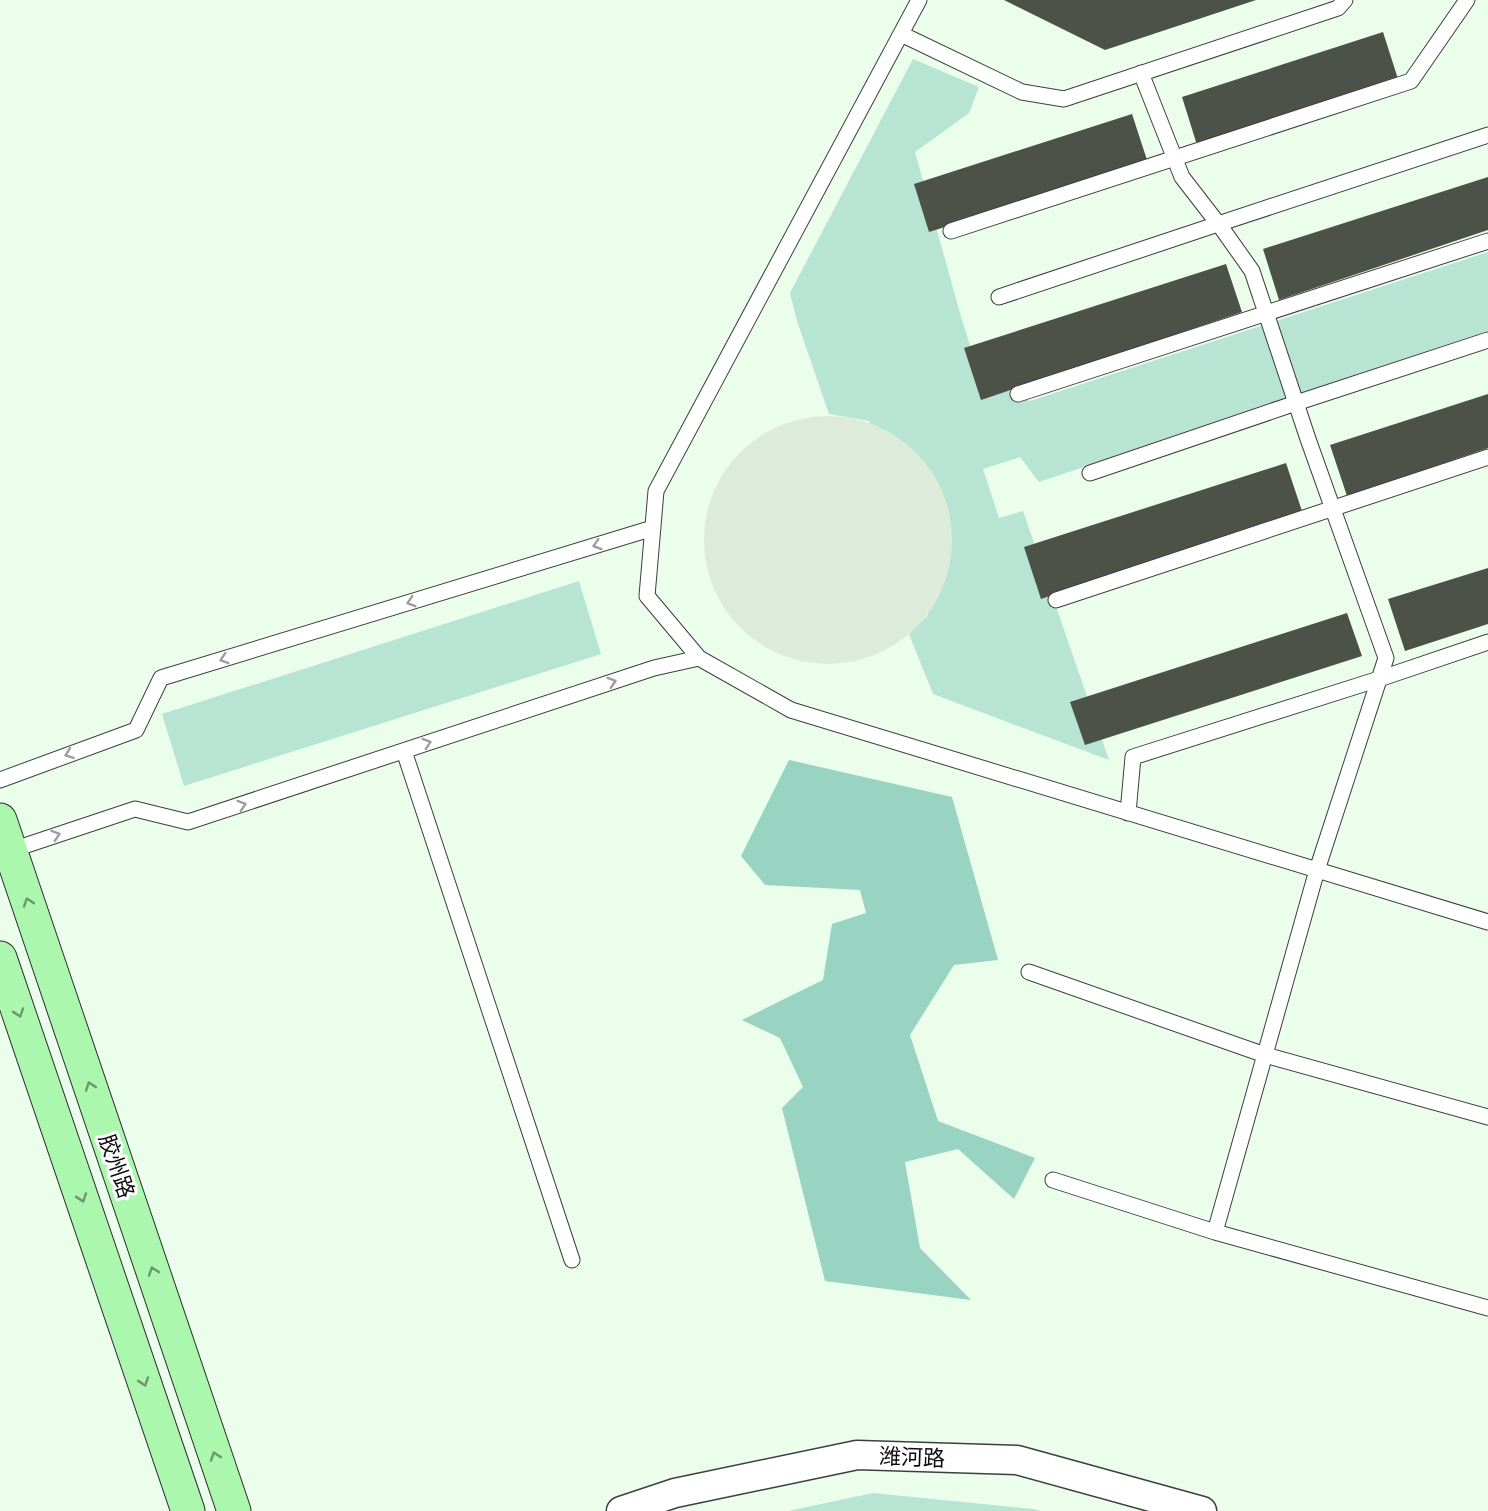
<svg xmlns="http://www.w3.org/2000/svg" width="1488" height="1511" font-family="Spectral,'Noto Sans SC',serif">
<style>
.green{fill:#b8e4d3}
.forest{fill:#99d3c1}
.plaza{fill:#ddebdb}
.building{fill:#4d5248}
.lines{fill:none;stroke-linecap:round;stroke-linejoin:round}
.service-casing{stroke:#3e3e3e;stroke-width:17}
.minor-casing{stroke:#3e3e3e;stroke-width:31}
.secondary-casing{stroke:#2d2d2d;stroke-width:35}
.service{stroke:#fff;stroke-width:15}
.minor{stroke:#fff;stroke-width:28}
.secondary{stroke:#abf7ae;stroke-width:33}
.oneway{stroke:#9d9d9d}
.oneway2{stroke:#6b996d}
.labels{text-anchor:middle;stroke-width:6;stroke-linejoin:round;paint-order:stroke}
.street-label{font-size:22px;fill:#0b0b0b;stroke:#fff}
</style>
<rect width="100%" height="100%" fill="#ebfdeb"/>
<!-- green -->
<path class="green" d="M913 59 979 87 969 113 915 152 962 320 975 361 1001 387 1030 401 1488 252V332L1039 482 1020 457 983 469 999 518 1023 511 1109 760 933 694 909 634 928 615 869 421 829 414 797 321 790 293Z
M579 581 601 654 184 786 162 714Z
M873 1493 1033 1509 1041 1511H788Z"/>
<!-- forest -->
<path class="forest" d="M789 760 952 797 998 960 954 965 910 1035 938 1121 1035 1158 1014 1199 958 1149 905 1162 920 1248 971 1300 825 1281 782 1108 803 1087 780 1038 742 1020 823 980 832 924 866 913 860 890 765 885 741 856Z"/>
<!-- plaza -->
<path class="plaza" d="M704 540a124 124 0 1 1 248 0a124 124 0 1 1-248 0Z"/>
<!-- building -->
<path class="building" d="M1004 0H1256L1105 50Z
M1383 32 1398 79 1197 145 1182 97Z
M1132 114 1148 163 929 232 914 184Z
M1488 177V230L1279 300 1263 249Z
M1226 264 1242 312 981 400 964 348Z
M1488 394V448L1347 496 1330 445Z
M1286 463 1302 511 1041 599 1024 547Z
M1488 568V624L1405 651 1388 599Z
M1347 613 1362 656 1085 745 1070 702Z"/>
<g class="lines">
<defs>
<path id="service" d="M919 0 656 491 647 596 699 658 791 710 1488 922
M901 34 1022 92 1064 99 1338 8 1345 0
M1141 73 1182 177 1223 230 1252 271 1308 439 1386 658 1317 870 1215 1232
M951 231 1411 81 1467 0
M999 297 1218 224 1488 135
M1018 394 1488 241
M1090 473 1296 403 1488 340
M1056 600 1488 457
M404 751 572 1260
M0 780 136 730 161 678 653 528
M1128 813 1133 757 1379 679 1488 642
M9 851 135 809 188 822 654 668 699 658
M1029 972 1265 1055 1488 1117
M1053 1180 1215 1232 1488 1308"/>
<path id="minor" d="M621 1511 675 1493 857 1455 1017 1460 1202 1511"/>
<path id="secondary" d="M0 820 234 1511
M0 958 188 1511"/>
</defs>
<!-- service casing -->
<use href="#service" class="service-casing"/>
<!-- minor casing -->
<use href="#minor" class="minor-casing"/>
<!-- secondary casing -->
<use href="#secondary" class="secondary-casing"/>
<!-- service -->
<use href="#service" class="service"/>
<!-- minor -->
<use href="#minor" class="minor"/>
<!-- secondary -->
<use href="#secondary" class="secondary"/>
</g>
<!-- one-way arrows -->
<defs><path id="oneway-chevron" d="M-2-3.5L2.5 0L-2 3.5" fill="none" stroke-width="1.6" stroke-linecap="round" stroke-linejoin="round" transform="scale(1.5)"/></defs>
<g class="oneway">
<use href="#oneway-chevron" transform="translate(597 545) rotate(163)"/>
<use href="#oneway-chevron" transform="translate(411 602) rotate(163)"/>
<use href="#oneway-chevron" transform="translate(224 659) rotate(163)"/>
<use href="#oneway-chevron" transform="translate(612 682) rotate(-18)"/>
<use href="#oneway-chevron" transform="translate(427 743) rotate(-18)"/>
<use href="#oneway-chevron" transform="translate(69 754) rotate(160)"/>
<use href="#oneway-chevron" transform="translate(242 805) rotate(-18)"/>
<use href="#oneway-chevron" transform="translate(56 835) rotate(-18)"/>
</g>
<g class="oneway2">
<use href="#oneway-chevron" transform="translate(28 902) rotate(-109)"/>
<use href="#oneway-chevron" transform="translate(19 1013) rotate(71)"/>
<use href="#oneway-chevron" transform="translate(90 1086) rotate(-109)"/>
<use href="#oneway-chevron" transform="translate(82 1198) rotate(71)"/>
<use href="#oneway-chevron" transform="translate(153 1271) rotate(-109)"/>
<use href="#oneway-chevron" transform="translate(144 1382) rotate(71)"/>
<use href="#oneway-chevron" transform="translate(215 1456) rotate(-109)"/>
</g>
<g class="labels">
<!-- street labels -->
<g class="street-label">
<text transform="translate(117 1166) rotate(71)" y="8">胶州路</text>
<text transform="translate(912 1457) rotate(2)" y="8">潍河路</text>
</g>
</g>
</svg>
